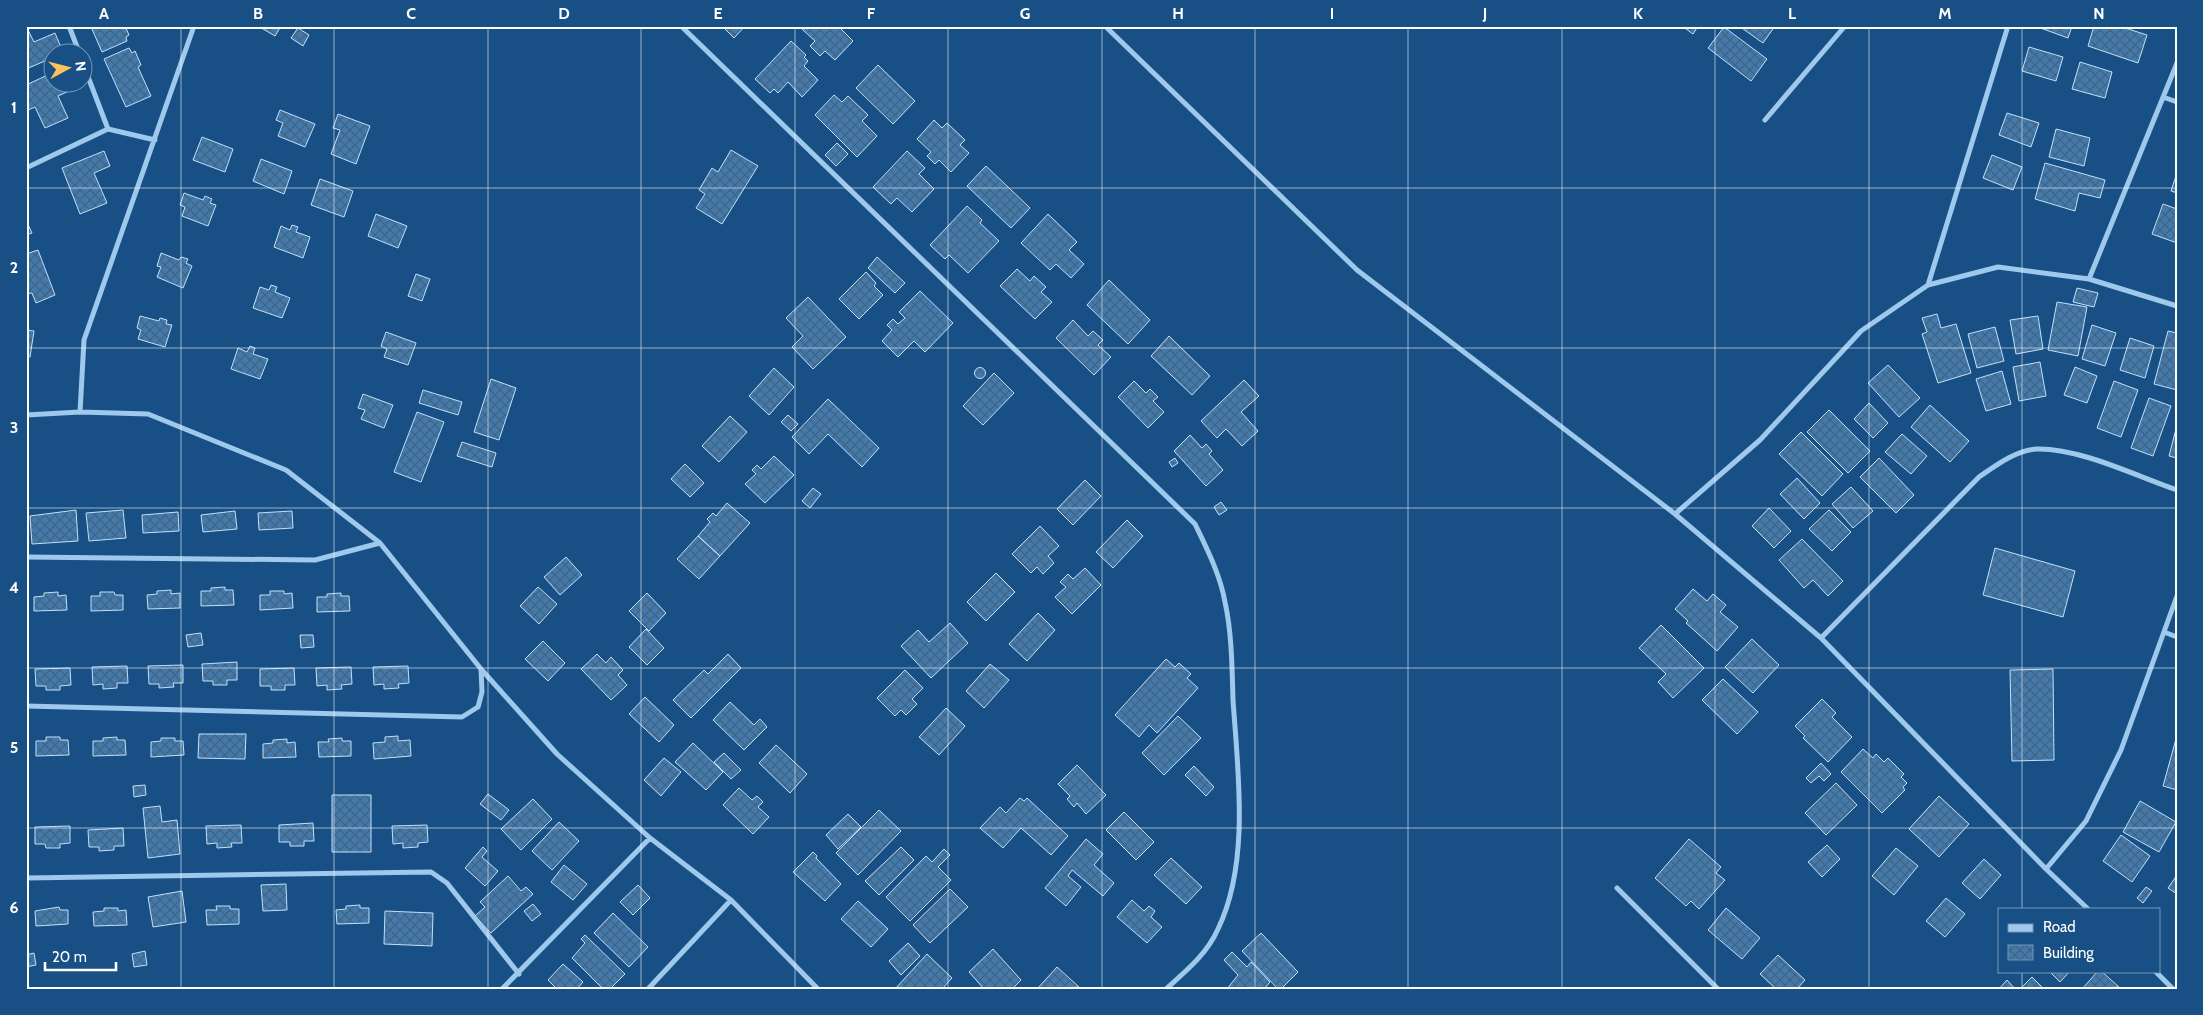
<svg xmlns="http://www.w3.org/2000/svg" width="2203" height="1015" font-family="Cabin,sans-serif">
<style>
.building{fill:url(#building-cross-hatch);stroke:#c3e0f9}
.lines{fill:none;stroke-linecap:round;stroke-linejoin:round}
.minor{stroke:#9ec8ec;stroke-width:5}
.grid{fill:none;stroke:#fff;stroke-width:1;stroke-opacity:0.55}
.neatline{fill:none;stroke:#fff;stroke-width:2}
.grid-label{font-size:16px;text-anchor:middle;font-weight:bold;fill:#fff}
</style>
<defs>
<pattern id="building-cross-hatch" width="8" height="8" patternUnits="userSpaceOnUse" patternTransform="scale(1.25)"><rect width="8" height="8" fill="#417aaf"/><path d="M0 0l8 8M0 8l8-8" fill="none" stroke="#46637e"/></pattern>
</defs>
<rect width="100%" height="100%" fill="#185085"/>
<!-- building -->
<path class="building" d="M26 26 34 42 55 33 63 52H52V58L26 69Z
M99 26H125L129 35 126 37 127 41 102 52 92 29Z
M258 26H281L275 36Z
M722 26H745L734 38Z
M805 26H838L853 41 835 60 825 51 820 56 810 46 815 41 802 29Z
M1682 26H1698L1693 34Z
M1739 26H1775L1763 43Z
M2035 26H2072L2068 38Z
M2094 26H2119L2147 35 2138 63 2088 46Z
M1724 27 1767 59 1751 81 1708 48Z
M298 28 309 35 303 46 291 38Z
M791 41 806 55 804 57 808 61 804 66 818 80 802 97 788 82 778 93 774 89 770 93 755 79Z
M2029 47 2063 57 2056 81 2022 71Z
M129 48 132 53 135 51 141 65 138 67 151 96 126 107 104 59Z
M2080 62 2112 72 2105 98 2072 89Z
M878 65 915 101 893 124 856 88Z
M52 73V82H76L78 87 58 96 68 118 45 128 35 107 26 111V85Z
M834 95 842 102 848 96 868 115 862 121 877 136 857 157 815 115Z
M280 110 315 124 305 147 278 136 283 123 276 120Z
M2007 113 2039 123 2031 147 1999 135Z
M338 114 370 126 356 164 331 154 340 130 333 128Z
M934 120 942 128 947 123 965 140 960 145 969 153 951 172 939 160 935 164 927 156 931 152 917 139Z
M2056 129 2090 138 2084 166 2049 157Z
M202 137 233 149 225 172 193 160Z
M837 143 848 154 836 166 825 155Z
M731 150 758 166 722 224 696 208 705 194 699 190 712 168 718 172Z
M104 151 110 166 94 173 107 203 80 214 62 168Z
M907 151 925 168 919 174 934 189 912 212 897 198 891 204 873 187Z
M1992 155 2022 167 2013 190 1983 178Z
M261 159 292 171 284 194 253 181Z
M2045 163 2105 180 2100 198 2079 193 2075 211 2035 199Z
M986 166 1030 208 1011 228 967 186Z
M2177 173V193L2171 191Z
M320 179 353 191 344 217 311 205Z
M184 193 203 200 205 196 212 199 210 203 216 205 208 226 182 216 185 207 180 205Z
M2163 204 2177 209V243L2152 234Z
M967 206 982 220 980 223 999 241 968 273 949 255 945 259 930 245Z
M376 214 407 226 398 248 368 236Z
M1048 214 1077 242 1069 250 1084 264 1071 278 1056 264 1050 270 1021 243Z
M26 220 32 233 26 235Z
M292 225 298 227 296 232 310 237 303 258 274 247 281 226 290 230Z
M38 250 55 295 36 303 32 293 26 294V254Z
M161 253 179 260 181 257 188 259 186 263 192 266 183 288 157 277 161 267 157 266Z
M877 257 905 283 895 293 868 268Z
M1017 269 1030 281 1034 276 1046 287 1041 292 1052 302 1035 319 1000 286Z
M866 272 876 283 874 286 883 295 859 319 839 299Z
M416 274 430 279 422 301 408 296Z
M1109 280 1150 320 1128 344 1087 305Z
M271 285 277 287 275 292 290 298 282 318 253 308 260 287 269 290Z
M2077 288 2098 293 2094 307 2073 302Z
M920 291 953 323 925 352 914 341 898 357 882 341 892 330 887 325 893 319 898 324 905 318 899 312Z
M808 297 846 337 813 369 792 347 803 336 786 318Z
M2057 302 2087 307 2078 356 2048 350Z
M1937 314 1941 328 1956 324 1971 373 1938 383 1922 334 1927 332 1922 318Z
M140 316 159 321 160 318 167 320 166 324 172 325 165 347 138 339 141 330 137 328Z
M2038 316 2043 349 2016 354 2010 320Z
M1073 320 1088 336 1093 331 1103 340 1098 345 1111 357 1094 375 1056 338Z
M2092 325 2116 333 2105 366 2082 359Z
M1995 327 2004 361 1977 368 1968 334Z
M26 330 34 331 30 357 26 356Z
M2168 331 2177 333V390L2154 384Z
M386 332 416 343 408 365 384 357 387 349 381 346Z
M1169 336 1210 376 1192 395 1151 356Z
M2130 338 2154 346 2145 378 2120 370Z
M250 346 255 348 253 354 268 359 260 379 231 369 238 348 247 352Z
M2040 362 2046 396 2019 401 2013 367Z
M1888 365 1920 398 1899 417 1868 383Z
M2075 367 2097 376 2087 403 2064 395Z
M974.5 373a5.5 5.5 0 1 1 11 0a5.5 5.5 0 1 1-11 0Z
M774 368 794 387 769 415 749 396Z
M2002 371 2011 404 1986 411 1976 379Z
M994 373 1014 393 983 425 963 406Z
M491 379 516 388 499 440 474 432Z
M1244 380 1259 396 1241 412 1258 431 1242 446 1226 429 1217 438 1201 421Z
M1134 381 1146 393 1150 389 1158 397 1153 401 1164 412 1148 428 1118 397Z
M2114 381 2138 390 2121 437 2097 428Z
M423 390 462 402 458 415 419 403Z
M363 394 393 405 384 428 361 419 365 410 358 408Z
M2149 398 2171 406 2153 456 2131 448Z
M828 399 879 448 862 467 828 434 809 454 792 437Z
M1869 403 1888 423 1873 438 1854 419Z
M1930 405 1969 441 1950 462 1911 427Z
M1829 410 1870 451 1848 473 1807 432Z
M417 412 444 422 421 482 394 472Z
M788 415 798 424 791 431 781 422Z
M730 416 747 432 719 462 702 446Z
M2177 425V458L2169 456Z
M1801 432 1843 474 1822 496 1779 454Z
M1902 434 1927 456 1911 474 1885 452Z
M1190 435 1202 448 1206 444 1212 451 1209 454 1223 470 1206 486 1174 451Z
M462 442 496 453 492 467 457 456Z
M774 456 794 475 765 503 745 484 756 474 752 470 757 465 761 469Z
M1175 458 1178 463 1172 467 1169 462Z
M1879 458 1914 495 1896 513 1860 477Z
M685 464 704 483 690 497 671 479Z
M1797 478 1820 503 1804 519 1780 494Z
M1085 480 1101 496 1073 525 1057 509Z
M1851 487 1873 511 1853 528 1832 504Z
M813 488 821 494 810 508 802 501Z
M1221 502 1227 510 1219 515 1214 507Z
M727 503 750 523 720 556 698 536 710 522 707 519 713 513 716 516Z
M1769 508 1791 531 1774 548 1752 526Z
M76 510 78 541 32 544 30 516Z
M123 510 126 538 89 541 86 513Z
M1829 510 1851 532 1832 551 1809 529Z
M235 511 237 529 203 532 201 515Z
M292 511 293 528 259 530 258 513Z
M178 512 179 531 143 533 142 515Z
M1127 520 1143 536 1113 568 1096 552Z
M1040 526 1059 546 1048 556 1054 563 1043 574 1037 567 1031 573 1012 554Z
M698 536 720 556 699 579 677 559Z
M1802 539 1843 581 1828 596 1813 580 1804 588 1779 560Z
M1995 548 2075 571 2063 617 1983 595Z
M566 557 582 575 560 595 544 577Z
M1085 568 1101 585 1072 614 1055 597 1066 587 1060 582 1068 574 1073 579Z
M996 573 1015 592 986 621 967 602Z
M225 587V590H233L234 605 201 606V591H211V588Z
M538 587 557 604 539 624 520 606Z
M1693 589 1707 601 1713 594 1726 605 1720 612 1738 627 1717 651 1686 623 1688 621 1675 609Z
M171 590V594L180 593V608L148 609 147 595 157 594V591Z
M270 591H284V594L292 593 293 608 260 610V595H270Z
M58 592V596L66 595 67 610 34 611V597L44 596V593Z
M100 592H114L115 595H123V610L91 611V596H100Z
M341 593V596H349L350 611 317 612V597H327V594Z
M647 593 666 613 649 631 629 611Z
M1038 613 1055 630 1027 661 1009 644Z
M950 623 968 643 931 678 901 646 918 630 929 642Z
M1661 625 1704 668 1673 698 1658 682 1666 674 1639 648Z
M646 629 664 648 647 665 629 647Z
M201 633 203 645 188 647 186 635Z
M300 635H313L314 647 301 648Z
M1752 639 1779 665 1753 693 1725 667Z
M543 641 565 663 548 681 525 659Z
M597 654 606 663 611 657 623 670 618 675 627 685 611 700 581 669Z
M728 654 741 668 691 718 673 700 704 670 708 674Z
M1166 659 1175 667 1179 663 1191 674 1187 678 1198 688 1157 733 1149 725 1139 737 1115 715Z
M237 662V680H227V685H213V681H203L202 664Z
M990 664 1009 680 984 708 966 691Z
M183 665V683H173L174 687 159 688V684H149L148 666Z
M127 666 128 683H117V688L103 689V684L93 685 92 667Z
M408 666 409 683 398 684 399 688 384 689V684L374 685 373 667Z
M351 667 352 684 341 685 342 689 327 690V685L317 686 316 668Z
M70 668 71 685 60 686V690H46V686H36L35 669Z
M294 668 295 685H285V690H271V686H260V669Z
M2053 669 2054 760 2012 761 2010 670Z
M905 670 923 688 912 699 917 704 906 715 901 710 895 716 877 698Z
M1723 679 1758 712 1737 734 1702 700Z
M645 697 674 725 659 742 629 714Z
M1822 699 1836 713 1832 717 1852 737 1828 762 1803 738 1805 736 1795 726Z
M730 702 754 725 760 719 767 727 744 750 713 720Z
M946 708 965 726 939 755 919 737Z
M1178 716 1201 738 1164 775 1142 753Z
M199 734H246L245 759 198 758Z
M398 736V741L410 740 411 756 374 759 373 743 385 742V737Z
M46 737H60V740H68L69 755 36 756V741H46Z
M117 737V740H125L126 755 93 756V741H103V738Z
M161 738H175V741H183L184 755 151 757V742L161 741Z
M342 738V741H351V756L319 757 318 742H329L328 739Z
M287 739V743L295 742 296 757 263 758V744L273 743V740Z
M2176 739H2177V790L2163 786Z
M693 743 723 772 706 790 675 762Z
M776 745 807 774 790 793 759 763Z
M1863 749 1873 758 1876 754 1884 762 1888 758 1904 774 1901 777 1907 783 1903 787 1905 790 1882 813 1841 772Z
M724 753 741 770 731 779 714 762Z
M664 758 681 772 661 796 644 780Z
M1821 763 1831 774 1824 781 1819 776 1811 783 1806 778Z
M1077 765 1106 795 1086 814 1077 803 1074 807 1067 799 1070 796 1058 784Z
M1194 766 1214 787 1206 796 1185 775Z
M1836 783 1857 805 1826 835 1805 813Z
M145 785 146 795 134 797 133 786Z
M739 788 752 800 757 796 763 802 758 807 769 817 753 834 723 805Z
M488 794 509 810 501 820 480 804Z
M332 795H371V852H332Z
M1939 796 1969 824 1939 857 1909 829Z
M1020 798 1024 801 1027 798 1068 836 1051 855 1021 828 1003 848 980 828 1000 807 1006 813Z
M533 799 552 819 521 850 501 829Z
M2140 801 2176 822 2159 852 2123 832Z
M160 806 162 822 177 820 180 854 148 858 143 808Z
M879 810 901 831 858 875 836 853Z
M1124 812 1154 842 1136 860 1106 830Z
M848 814 861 827 838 849 826 835Z
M559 822 579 841 552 870 532 851Z
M313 823 314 841H304V846H290V842H279V825Z
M241 825 242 843H231L232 847 217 848V843L207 844 206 826Z
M427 825 428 842 418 843V847L403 848V843L393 844 392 826Z
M70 826V843L60 844V848H46L45 844H35V827Z
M123 828 124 846H114V850L99 851V847H89L88 830Z
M2121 835 2150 856 2132 882 2103 861Z
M1086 839 1103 854 1094 865 1114 883 1103 896 1072 870 1068 876 1081 887 1066 906 1045 888Z
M1689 839 1721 867 1716 873 1725 880 1699 909 1691 901 1686 906 1655 878Z
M1827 845 1840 859 1822 877 1808 862Z
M483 847 487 851 482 857 498 871 485 886 465 868Z
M901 847 914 860 879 895 865 881Z
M1896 848 1918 866 1894 895 1872 876Z
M944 849 950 855 938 867 951 880 910 921 886 897 926 856 932 862Z
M813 852 817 856 816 858 841 884 825 901 793 872Z
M1171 858 1202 887 1186 904 1154 875Z
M1984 859 2001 875 1980 899 1962 883Z
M564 865 587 884 573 900 551 882Z
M2177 875V894L2168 888Z
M508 876 521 891 526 887 533 894 491 933 475 916 485 907 480 902Z
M286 884 287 910 263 911 261 885Z
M638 885 650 898 633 915 620 902Z
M2146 887 2152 891 2143 903 2137 898Z
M950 889 968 907 930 943 913 925Z
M182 891 186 922 153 927 148 897Z
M1946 898 1965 914 1945 937 1926 921Z
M1132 900 1144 911 1149 906 1155 911 1151 917 1162 927 1147 943 1117 917Z
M858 901 888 929 871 947 841 919Z
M533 904 541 914 532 921 524 911Z
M360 905V908H369V923L337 924 336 910 346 909V906Z
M216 906H230V909H239V924L207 925 206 910H217Z
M59 907 60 910H68V924L36 926 35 911Z
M104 908H118V911L126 910 127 925 94 926 93 912 104 911Z
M1726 908 1760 938 1742 959 1708 930Z
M385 911 433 913 432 946 384 944Z
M613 913 648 947 629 967 594 933Z
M1261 933 1298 972 1281 989H1278L1242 951Z
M585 935 625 974 610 989H603L572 958 585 943 581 939Z
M908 943 920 956 901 975 889 961Z
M993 949 1021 980 1012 989H984L969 972Z
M145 951 147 965 134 967 132 954Z
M1232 952 1247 967 1251 962 1270 982 1264 989H1227L1238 975 1224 960Z
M34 953 36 965 26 967V955Z
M927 954 952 978 942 989H895Z
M1778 955 1805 980 1797 989H1776L1760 974Z
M563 964 583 982 577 989H557L548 980Z
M1057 967 1079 987 1037 989Z
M2049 971H2070L2060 982Z
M2098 971H2101L2119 987 2082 989Z
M2032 977 2044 989H2020Z
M2007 980 2015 989H1999Z"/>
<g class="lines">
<!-- minor -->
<path class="minor" d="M69 26 79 52
M681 26 1195 524C1207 549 1220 574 1225 602 1232 634 1232 668 1233 700 1238 772 1250 863 1218 929 1207 954 1186 971 1166 989
M1105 26 1357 270 1675 514 1821 638 2046 869 2088 909
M82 61 108 129
M2163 97 2177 102
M1765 120 1845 26
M26 168 108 129 155 140
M2089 279 2177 63
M1928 285 2008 26
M80 412 84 340 194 26
M26 415 80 412 148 414 286 470 380 543 481 669 557 754 650 838 731 900 818 989
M1675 514 1760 440 1861 331 1928 285 1998 267 2089 279 2177 306
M26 557 315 560 380 543
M2164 632 2177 637
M1821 638 1979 477C1995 466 2016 450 2037 449 2080 448 2136 476 2177 490
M26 706 462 717 478 707 482 692 481 669
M2046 869 2086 821 2121 750 2177 596
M26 878 431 872 447 883 519 974
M1617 888 1718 989
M2155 971 2173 989
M502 989 650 838
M648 989 731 900"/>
</g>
<!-- grid -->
<path class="grid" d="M181 26V989M334 26V989M488 26V989M641 26V989M795 26V989M948 26V989M1102 26V989M1255 26V989M1408 26V989M1562 26V989M1715 26V989M1869 26V989M2022 26V909M26 188H2177M26 348H2177M26 508H2177M26 668H2177M26 828H2177M2022 971V989"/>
<!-- border -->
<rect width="2203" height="1015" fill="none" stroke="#185085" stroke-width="55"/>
<!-- legend -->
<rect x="1998" y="908" width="162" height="65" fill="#185085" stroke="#7496b6"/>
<rect x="2008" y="924" width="25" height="8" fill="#9ec8ec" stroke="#7496b6"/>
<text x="2043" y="932" font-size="15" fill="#ffffff">Road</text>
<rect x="2008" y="945" width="25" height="15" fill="url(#building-cross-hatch)" stroke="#7496b6"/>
<text x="2043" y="958" font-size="15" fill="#ffffff">Building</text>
<!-- north arrow -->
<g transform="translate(68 68) rotate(83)"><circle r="24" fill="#185085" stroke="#7496b6"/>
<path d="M0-4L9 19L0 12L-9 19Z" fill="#ffc259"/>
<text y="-8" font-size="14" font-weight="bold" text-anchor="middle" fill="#ffffff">N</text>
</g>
<!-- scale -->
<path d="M45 962v8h71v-8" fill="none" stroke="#ffffff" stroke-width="2.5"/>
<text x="52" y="962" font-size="15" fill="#ffffff" stroke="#185085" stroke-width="4" paint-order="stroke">20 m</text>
<rect x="28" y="28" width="2148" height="960" class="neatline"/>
<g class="grid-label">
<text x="104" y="19">A</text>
<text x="258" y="19">B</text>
<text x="411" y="19">C</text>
<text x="564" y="19">D</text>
<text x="718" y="19">E</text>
<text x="871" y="19">F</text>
<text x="1025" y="19">G</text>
<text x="1178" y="19">H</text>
<text x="1332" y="19">I</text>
<text x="1485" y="19">J</text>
<text x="1638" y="19">K</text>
<text x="1792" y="19">L</text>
<text x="1945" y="19">M</text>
<text x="2099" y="19">N</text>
<text x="14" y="113">1</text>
<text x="14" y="273">2</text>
<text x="14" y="433">3</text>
<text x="14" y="593">4</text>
<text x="14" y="753">5</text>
<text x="14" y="913">6</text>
</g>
</svg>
